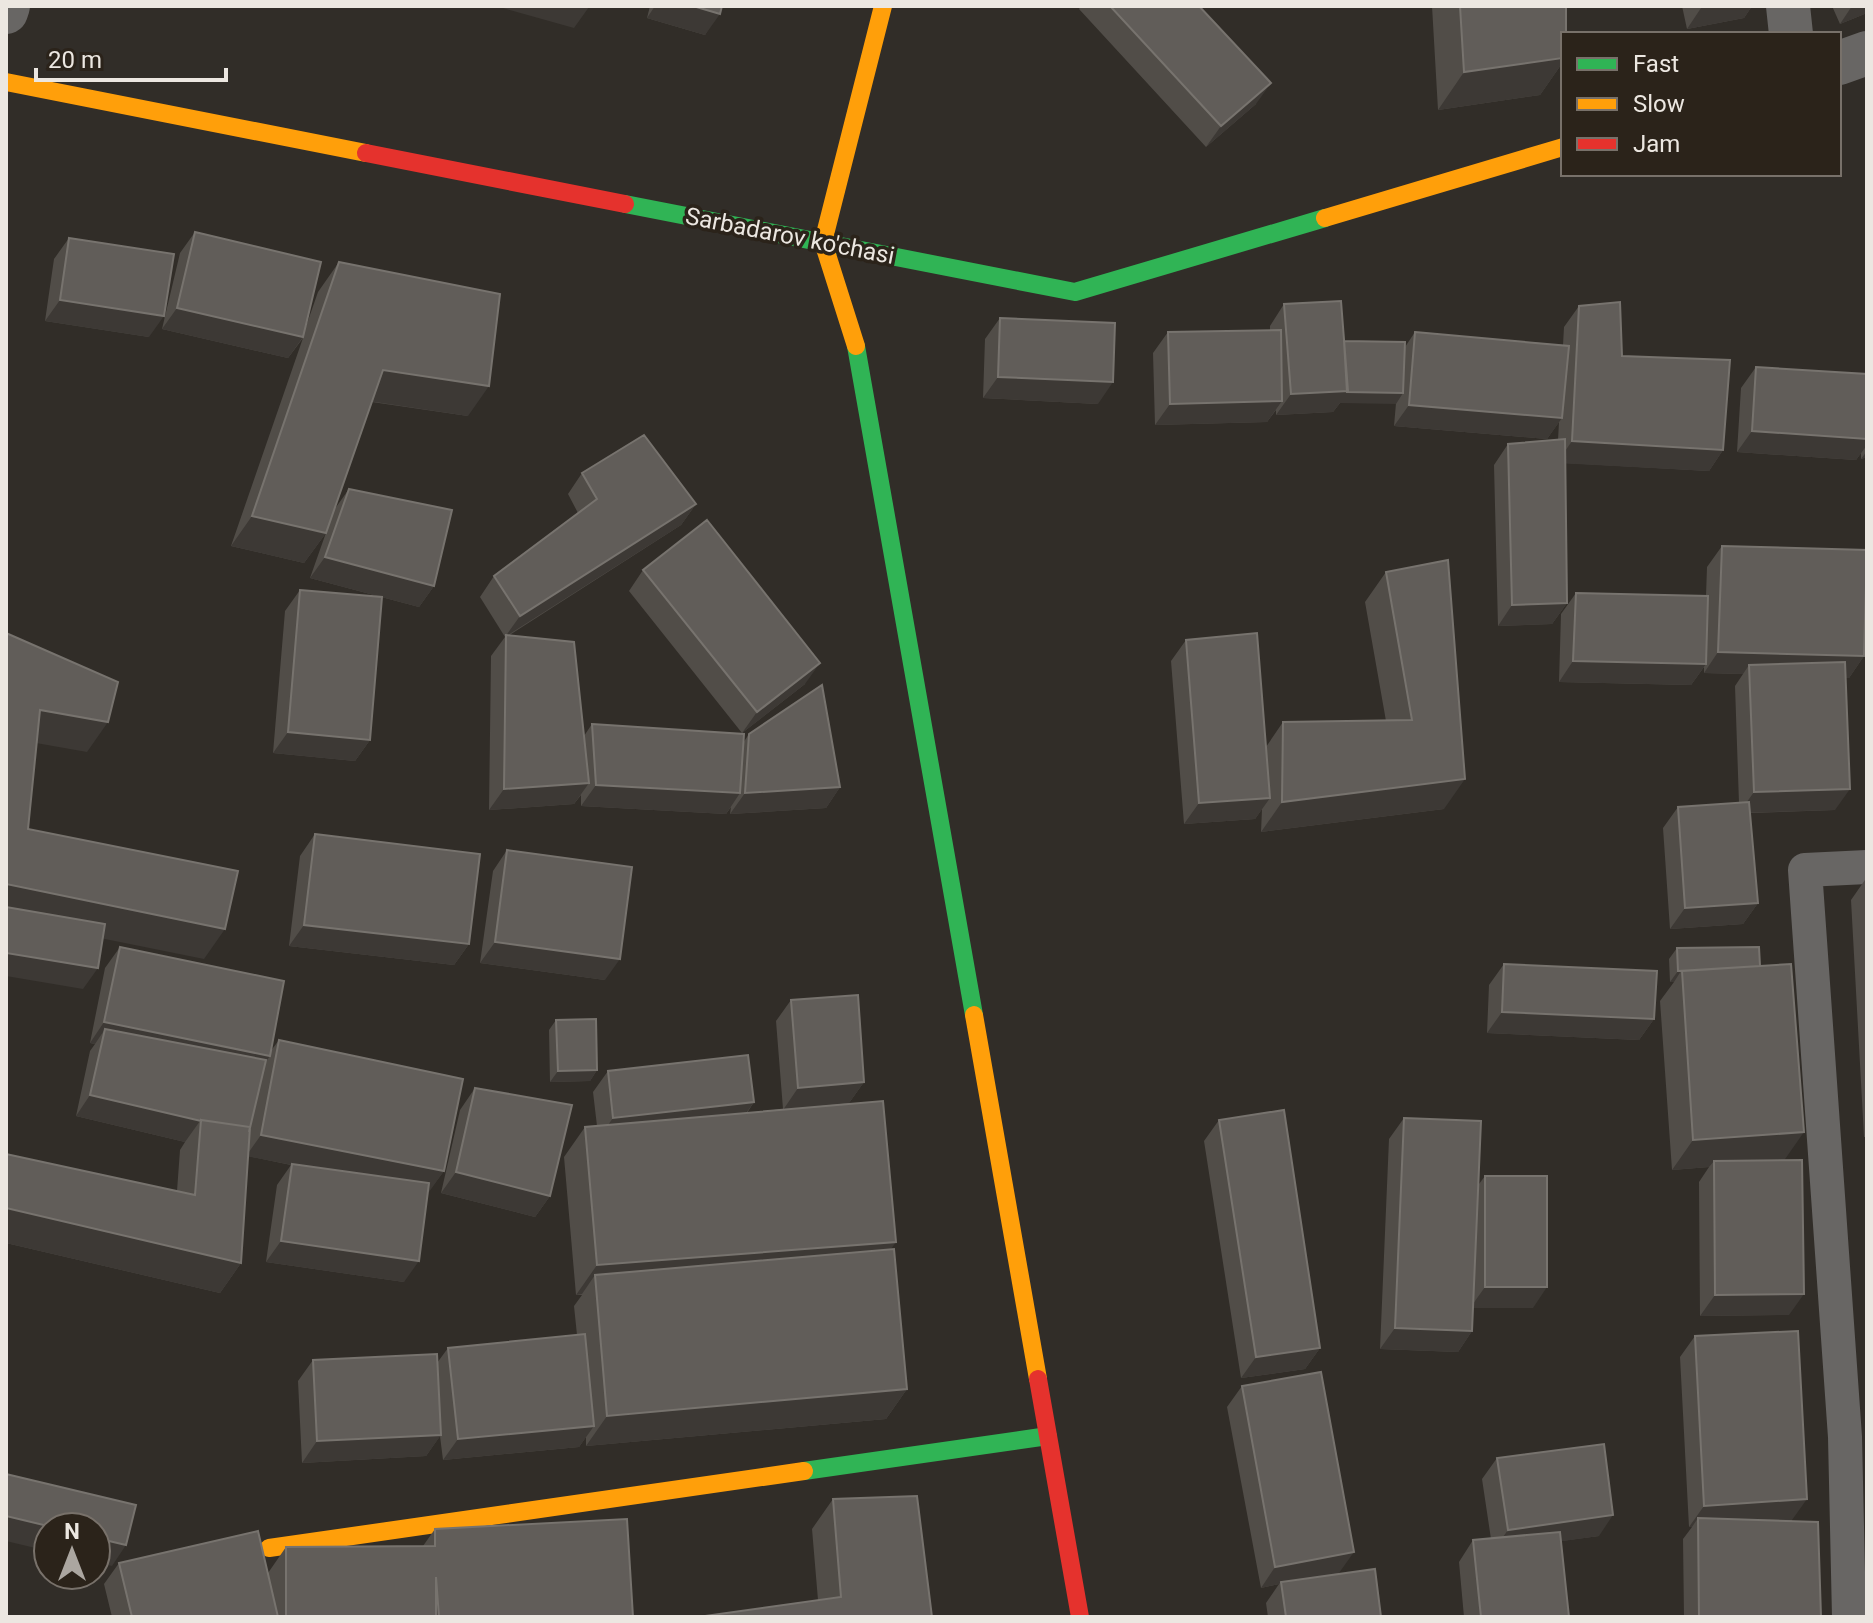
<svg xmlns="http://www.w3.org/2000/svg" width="1873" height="1623" font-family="Roboto,sans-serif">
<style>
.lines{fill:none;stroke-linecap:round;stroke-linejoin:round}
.lane{stroke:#686664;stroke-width:34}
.street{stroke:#686664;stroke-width:44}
.fast{stroke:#30b455;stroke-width:18}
.slow{stroke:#ff9f0a;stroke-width:18}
.jam{stroke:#e5322d;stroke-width:18}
.wall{fill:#514d48}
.shaded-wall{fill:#3d3935}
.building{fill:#615d59;stroke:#77736e;stroke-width:2}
.labels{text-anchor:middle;stroke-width:7;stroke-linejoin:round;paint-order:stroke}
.street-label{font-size:24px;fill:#ece7e1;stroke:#2b231a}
</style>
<rect width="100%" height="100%" fill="#312d28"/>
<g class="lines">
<!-- lane -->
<path class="lane" d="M1849 1617 1845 1437 1805 870 1867 867"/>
<!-- street -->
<path class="street" d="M1788 6 1791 34
M6 12 8 6
M1839 63 1867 53"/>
<!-- fast -->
<path class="fast" d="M625 204 1075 292 1325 218
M856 346 974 1015
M804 1471 1048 1436"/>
<!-- slow -->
<path class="slow" d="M6 82 366 153
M1325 218 1563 147
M856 346 823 242 883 6
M974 1015 1038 1379
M269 1548 804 1471"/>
<!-- jam -->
<path class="jam" d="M366 153 625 204
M1038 1379 1080 1617"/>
</g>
<!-- wall -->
<path class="wall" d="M650 6H722L705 35 647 18Z
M1081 6H1199L1256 104 1206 147 1079 9Z
M1432 6H1566L1563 34V62L1540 95 1438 110Z
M1682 6H1752L1744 18 1687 29Z
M1832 6H1867V13L1840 24Z
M195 232 303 335 318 292 339 262 468 416 372 402 326 533 304 563 231 546 303 338 288 358 162 329 180 253Z
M69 238 149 337 45 321 54 259Z
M1284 304 1344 341 1405 347 1415 332 1563 345 1564 327 1579 306 1622 356 1723 450 1709 471 1565 463 1567 603 1552 624 1498 626 1494 465 1508 444 1558 440 1559 422 1547 439 1394 426 1396 403H1340L1333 412 1276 415V410L1267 422 1155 425 1153 353 1168 332 1270 330V326Z
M1000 318 1098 404 983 398 985 339Z
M1756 367 1867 374V457L1861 459V453L1856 460 1737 452 1741 388Z
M582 473 696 504 681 525 508 636 584 736 592 724 743 743 749 734 840 787 826 808 730 814 731 807 726 814 581 806V795L574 804 489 810 491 656 505 637 480 597 494 576 578 513 568 494Z
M349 489 434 586 419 607 310 578 334 510Z
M1722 546 1866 589 1867 588V647H1864V656L1849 678 1846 677 1835 810 1750 813 1758 903 1743 924 1670 929 1663 828 1678 807 1739 803 1735 686 1743 674 1704 673V667L1691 685 1559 682 1561 614 1576 593 1706 596 1707 567Z
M643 570 805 684 742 733 629 591Z
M1386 572 1444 809 1261 832 1262 809 1255 819 1184 824 1171 661 1186 640 1266 747 1283 722 1386 721 1365 602Z
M300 590 370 740 355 761 273 753 285 611Z
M315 834 469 944 454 965 289 946 300 856Z
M507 850 605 980 480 963 493 871Z
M1867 877V1137H1864L1851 900Z
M120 947 270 1052 279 1040 444 1171 428 1192 404 1282 266 1262 277 1185 291 1165 248 1156 241 1263 220 1293 6 1243V1154L177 1191 180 1150 185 1142 76 1116 90 1051 95 1044 90 1043 105 968Z
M1677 948 1760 966 1784 1160 1789 1315 1700 1316 1699 1182 1709 1167 1672 1170 1660 1001 1674 982H1670L1669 959Z
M1504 964 1654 1019 1639 1040 1487 1033 1489 985Z
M791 1000 864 1082 849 1103 890 1249 907 1389 886 1419 586 1446V1437L579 1447 443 1460 440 1436 426 1456 302 1463 298 1381 313 1360 437 1363 448 1348 577 1335 574 1306 582 1295H576L564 1157 585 1127 597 1126 593 1092 608 1071 754 1102 747 1113 783 1109 776 1021Z
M556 1020 597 1070 590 1081 550 1082 549 1030Z
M475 1088 550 1196 535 1217 441 1193 460 1110Z
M1404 1118 1479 1184 1485 1176 1533 1308H1473L1472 1331 1458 1352 1380 1349 1389 1139Z
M1219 1120 1320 1348 1305 1369 1241 1378 1204 1141Z
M1695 1336 1792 1520 1821 1617H1684L1683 1539 1692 1527H1689L1680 1357Z
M1242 1386 1339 1573 1327 1575 1381 1617H1268L1266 1603 1279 1584 1261 1588 1227 1407Z
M1497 1458 1599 1536 1561 1541 1569 1617H1464L1459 1562 1473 1540 1491 1539 1482 1479Z
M833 1499 932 1617 818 1600 812 1529Z
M435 1529 633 1617H112L104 1584 119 1563 268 1573 286 1547 423 1546Z"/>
<!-- shaded-wall -->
<path class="shaded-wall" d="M496 6H584L589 7 574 28Z
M655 6H693L720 14 705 35 647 18Z
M1713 6H1752L1744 18 1687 29 1701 8Z
M1852 6H1867V13L1840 24Z
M1563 58V62L1540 95 1438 110 1464 72Z
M1271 83 1256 104 1206 147 1221 126Z
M60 300 164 316 149 337 45 321Z
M177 308 303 337 288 358 162 329Z
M383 370 489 386 468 416 362 400Z
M998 377 1113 382 1098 404 983 398Z
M1348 391 1403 393 1396 404 1340 403 1333 412 1276 415 1291 394Z
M1282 401 1267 422 1155 425 1170 404Z
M1409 405 1562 418 1547 439 1394 426Z
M1752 431 1867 439V445L1856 460 1737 452Z
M1572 441 1723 450 1709 471 1557 463Z
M1867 451V457L1861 459Z
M696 504 681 525 505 637 520 616Z
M252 516 326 533 304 563 231 546Z
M325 557 434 586 419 607 310 578Z
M1567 603 1552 624 1498 626 1512 605Z
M1718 652 1864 656 1849 678 1750 675 1749 665 1743 674 1704 673Z
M1573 661 1706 664 1691 685 1559 682Z
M820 663 805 684 742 733 757 712Z
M40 710 108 722 87 752 19 740Z
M288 732 370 740 355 761 273 753Z
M1465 779 1444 809 1261 832 1282 802Z
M589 783 574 804 489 810 504 789Z
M596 785 740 793 726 814 581 806Z
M840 787 826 808 730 814 745 793Z
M1850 789 1835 810 1739 813 1754 792Z
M1270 798 1255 819 1184 824 1199 803Z
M6 884 225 929 204 959 6 919Z
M1758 903 1743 924 1670 929 1685 908Z
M304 925 469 944 454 965 289 946Z
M495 942 620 959 605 980 480 963Z
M6 953 98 968 83 989 6 976Z
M1678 971H1681L1674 982H1670Z
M1502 1012 1654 1019 1639 1040 1487 1033Z
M104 1022 270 1056 255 1077 105 1029 95 1044 90 1043Z
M597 1070 590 1081 550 1082 558 1071Z
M864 1082 849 1103 783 1110 798 1088Z
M90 1095 200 1121 185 1142 76 1116Z
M754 1102 739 1123 598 1139 613 1118Z
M1804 1132 1783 1162 1714 1161 1709 1167 1672 1170 1693 1140Z
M261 1135 444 1171 429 1192 246 1156Z
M456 1172 550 1196 535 1217 441 1193Z
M6 1208 241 1263 220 1293 6 1243Z
M281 1241 419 1261 404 1282 266 1262Z
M896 1242 875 1272 595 1275 582 1294 576 1295 597 1265Z
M1485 1287H1547L1533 1308H1470Z
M1804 1294 1789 1315 1700 1316 1715 1295Z
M1395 1328 1472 1331 1458 1352 1380 1349Z
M1320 1348 1305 1369 1241 1378 1256 1357Z
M907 1389 886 1419 586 1446 607 1416Z
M594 1426 579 1447 443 1460 458 1439Z
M441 1435 426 1456 302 1463 317 1441Z
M1807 1499 1792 1520 1698 1518 1692 1527H1689L1704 1506Z
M1613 1515 1599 1536 1493 1551 1508 1530Z
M6 1516 52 1527H48V1551L6 1541Z
M96 1538 126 1545 112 1566 96 1562Z
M1354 1552 1339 1573 1281 1584V1582L1279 1584 1261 1588 1275 1567Z"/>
<!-- building -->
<path class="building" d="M693 6H722L720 14Z
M1110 6H1199L1271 83 1221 126Z
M1460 6H1566V34H1563V58L1464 72Z
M195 232 321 262 303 337 177 308Z
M69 238 174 254 164 316 60 300Z
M339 262 500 294 489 386 383 370 326 533 252 516Z
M1341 301 1348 391 1291 394 1284 304Z
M1620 302 1622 356 1730 360 1723 450 1572 441 1579 306Z
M1000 318 1115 323 1113 382 998 377Z
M1281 330 1282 401 1170 404 1168 332Z
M1415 332 1569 346 1562 418 1409 405Z
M1344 341 1405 342 1403 393 1347 392Z
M1756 367 1867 374V439L1752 431Z
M644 435 696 504 520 616 494 576 597 499 582 473Z
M1565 439 1567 603 1512 605 1508 444Z
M349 489 452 510 434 586 325 557Z
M707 520 820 663 757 712 643 570Z
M1722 546 1867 550 1864 656 1718 652Z
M1448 560 1465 779 1282 802 1283 722 1412 720 1386 572Z
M300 590 382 597 370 740 288 732Z
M1576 593 1708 596 1706 664 1573 661Z
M6 633 118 682 108 722 40 710 28 829 238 871 225 929 6 884Z
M1257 633 1270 798 1199 803 1186 640Z
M506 635 574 642 589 783 504 789Z
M1845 662 1850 789 1754 792 1749 665Z
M822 685 840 787 745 793 749 734Z
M592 724 744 734 740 793 596 785Z
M1749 802 1758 903 1685 908 1678 807Z
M315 834 480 854 469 944 304 925Z
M507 850 632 867 620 959 495 942Z
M6 907 105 924 98 968 6 953Z
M120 947 284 981 270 1056 104 1022Z
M1759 947 1760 966 1678 971 1677 948Z
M1504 964 1657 971 1654 1019 1502 1012Z
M1791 964 1804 1132 1693 1140 1682 971Z
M858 995 864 1082 798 1088 791 1000Z
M596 1019 597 1070 558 1071 556 1020Z
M105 1029 266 1060 249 1132 250 1127 201 1120V1121L90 1095Z
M279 1040 463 1079 444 1171 261 1135Z
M748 1055 754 1102 613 1118 608 1071Z
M475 1088 572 1105 550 1196 456 1172Z
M883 1101 896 1242 597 1265 585 1127Z
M1284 1110 1320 1348 1256 1357 1219 1120Z
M1404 1118 1481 1121 1472 1331 1395 1328Z
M201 1120 250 1127 241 1263 6 1208V1154L195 1195Z
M1802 1160 1804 1294 1715 1295 1714 1161Z
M292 1164 429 1183 419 1261 281 1241Z
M1485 1176H1547V1287H1485Z
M894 1249 907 1389 607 1416 595 1275Z
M1798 1331 1807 1499 1704 1506 1695 1336Z
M585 1334 594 1426 458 1439 448 1348Z
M437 1354 441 1435 317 1441 313 1360Z
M1321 1372 1354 1552 1275 1567 1242 1386Z
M1604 1444 1613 1515 1508 1530 1497 1458Z
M6 1474 136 1505 126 1545 96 1538V1527H52L6 1516Z
M917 1496 932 1617H698L841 1597 833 1499Z
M1698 1518 1818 1522 1821 1617H1699Z
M627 1519 633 1617H439L436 1577V1617H286V1547L435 1546V1529Z
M258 1531 278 1617H132L119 1563Z
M1560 1532 1569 1617H1481L1473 1540Z
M1375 1569 1381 1617H1286L1281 1582Z"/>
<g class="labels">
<!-- street labels -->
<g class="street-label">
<text transform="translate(790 236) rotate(11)" y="8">Sarbadarov ko'chasi</text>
</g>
</g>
<!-- border -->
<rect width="1873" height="1623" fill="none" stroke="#ece7e1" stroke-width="16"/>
<!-- legend -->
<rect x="1561" y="32" width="280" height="144" fill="#2b231a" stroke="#78716a" stroke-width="2"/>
<rect x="1577" y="58" width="40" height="12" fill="#30b455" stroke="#78716a" stroke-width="2"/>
<text x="1633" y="72" font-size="24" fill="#ece7e1">Fast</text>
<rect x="1577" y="98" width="40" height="12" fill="#ff9f0a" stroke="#78716a" stroke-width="2"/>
<text x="1633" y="112" font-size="24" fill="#ece7e1">Slow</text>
<rect x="1577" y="138" width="40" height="12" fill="#e5322d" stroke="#78716a" stroke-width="2"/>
<text x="1633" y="152" font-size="24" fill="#ece7e1">Jam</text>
<!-- north arrow -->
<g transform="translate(72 1551)"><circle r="38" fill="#2b231a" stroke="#78716a" stroke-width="2"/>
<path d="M0-6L14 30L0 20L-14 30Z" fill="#aba6a0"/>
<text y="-12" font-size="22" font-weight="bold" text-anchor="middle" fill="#ece7e1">N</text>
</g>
<!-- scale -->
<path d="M36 68v12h190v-12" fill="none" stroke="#ece7e1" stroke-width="4"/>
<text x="48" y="68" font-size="24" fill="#ece7e1" stroke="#2b231a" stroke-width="6" paint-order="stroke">20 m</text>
</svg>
